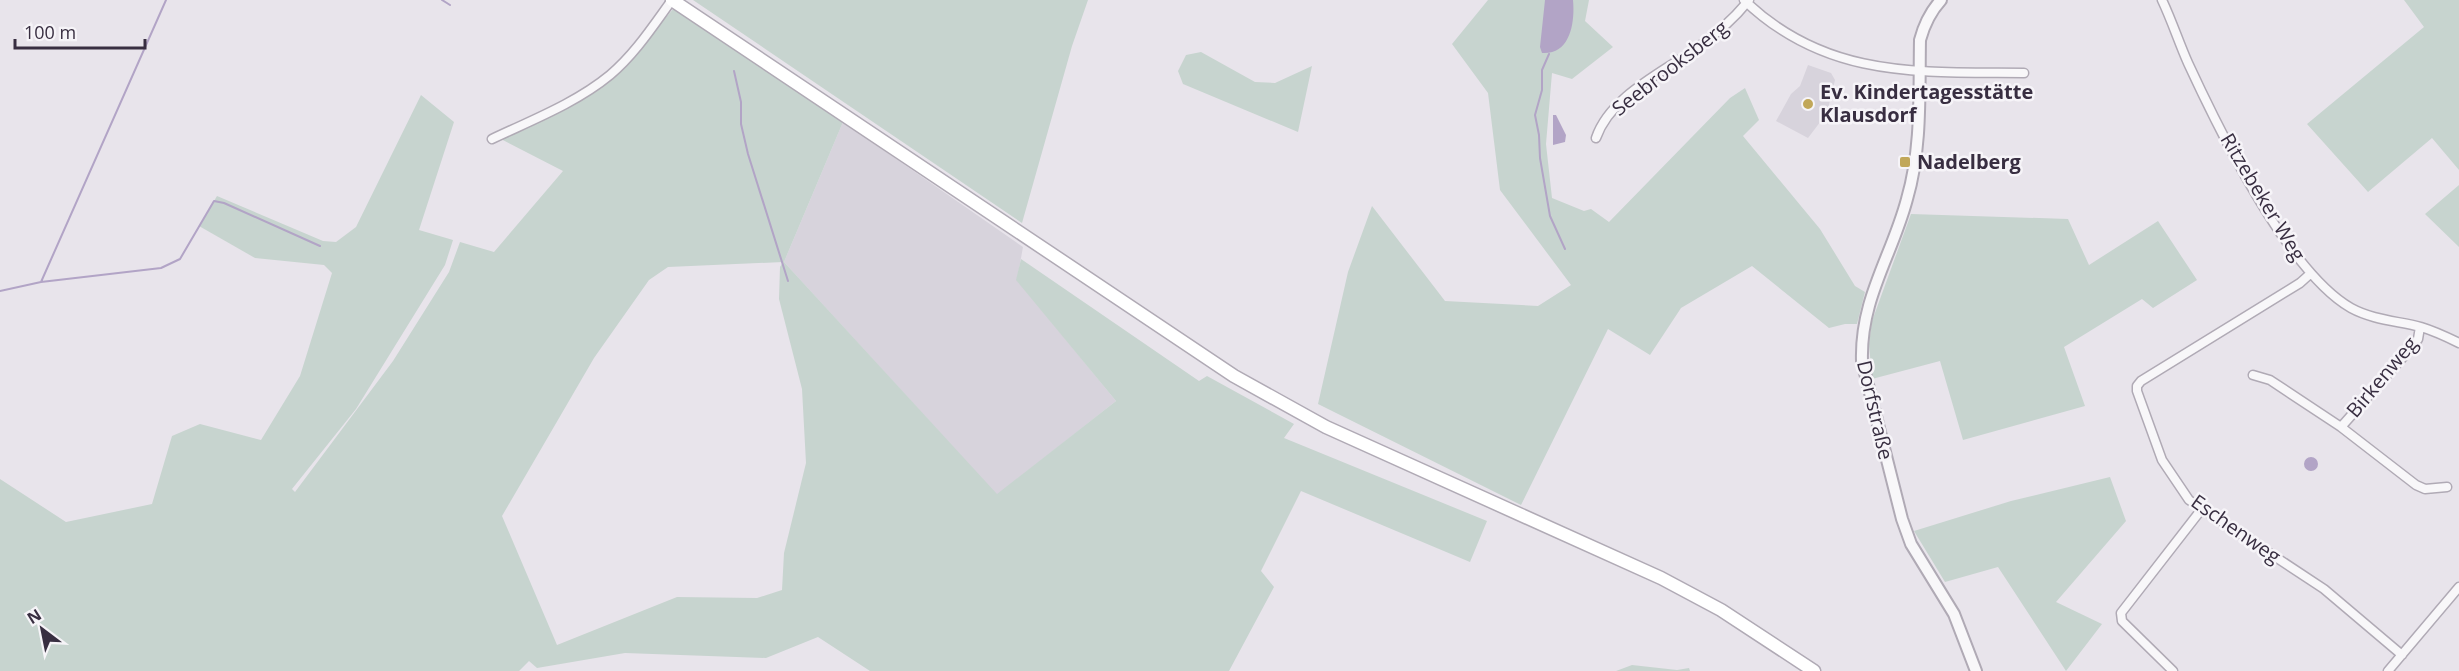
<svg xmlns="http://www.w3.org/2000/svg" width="2459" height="671" font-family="'Open Sans',sans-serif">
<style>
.built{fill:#d7d3dc}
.green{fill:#c7d4cf;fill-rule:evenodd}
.water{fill:#b2a4c6}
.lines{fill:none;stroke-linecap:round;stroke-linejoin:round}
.stream{stroke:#b2a4c6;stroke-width:2}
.minor-casing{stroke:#b0aab5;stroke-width:11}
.tertiary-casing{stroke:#b0aab5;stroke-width:14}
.secondary-casing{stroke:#b0aab5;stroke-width:15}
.minor{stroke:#f8f7f9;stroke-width:8}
.tertiary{stroke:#f8f7f9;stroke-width:10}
.secondary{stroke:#fff;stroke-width:12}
.poi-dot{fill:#c1a759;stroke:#f6f4f8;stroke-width:2}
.labels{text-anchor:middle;stroke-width:5;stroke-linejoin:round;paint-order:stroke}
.street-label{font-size:20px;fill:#382e41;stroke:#f6f4f8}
.poi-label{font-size:20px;font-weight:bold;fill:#382e41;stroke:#f6f4f8;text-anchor:start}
</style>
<rect width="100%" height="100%" fill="#e8e4eb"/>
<!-- built -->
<path class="built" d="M1808 65 1831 73 1835 80 1827 113 1808 138 1776 121 1791 94 1800 86Z
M843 122 1023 247 1017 280 1116 401 997 495 784 262Z"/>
<!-- green -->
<path class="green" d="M693 0H1088L1072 46 1022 223Z
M1488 0H1589L1585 21 1613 47 1572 79 1552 73 1546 144 1552 198 1584 211 1591 209 1609 222 1730 98 1745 88 1759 120 1743 136 1820 229 1855 286 1865 292 1857 324H1845L1829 328 1752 266 1681 308 1650 355 1608 329 1521 505 1318 404 1348 272 1372 206 1445 301 1538 306 1571 285 1500 190 1488 93 1452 44Z
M2404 0H2459V170L2432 138 2368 192 2307 124 2424 27Z
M674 8 843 122 784 262 997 494 1116 401 1016 280 1021 259 1199 381 1207 376 1294 424 1284 438 1487 521 1470 562 1301 491 1261 571 1274 587 1229 671H870L818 637 766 658 625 653 537 668 529 661 519 671H0V479L66 522 152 504 172 436 200 424 261 440 300 376 332 273 324 265 255 258 199 226 217 196 323 241 336 242 356 227 421 95 454 122 419 230 453 240 445 265 356 409 292 489 295 492 393 361 449 272 460 242 494 252 563 171 499 138 588 93 632 57ZM783 262 780 267 779 299 802 389 806 463 784 553 782 590 757 598 677 597 557 645 502 516 594 358 649 280 668 267Z
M1201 52 1255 82 1275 83 1312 66 1298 132 1183 84 1178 71 1186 55Z
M2459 185V247L2425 214Z
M1911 214 2068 219 2089 265 2158 221 2197 280 2153 308 2142 299 2064 347 2085 406 1963 440 1940 361 1872 379 1869 344 1872 321Z
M2110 477 2126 521 2056 602 2102 624 2066 671 1998 567 1945 582 1914 531 2011 501Z
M1632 665 1677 670 1689 668 1690 671H1616Z"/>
<!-- water -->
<path class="water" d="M1545 0H1573C1575 21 1571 55 1542 53L1540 47Z
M1553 115H1556L1566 135 1565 142 1553 145Z
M2304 464a7 7 0 1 1 14 0a7 7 0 1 1-14 0Z"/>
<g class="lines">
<!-- stream -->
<path class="stream" d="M442 0 450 5
M1549 54 1542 70V90L1535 115 1539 135 1540 158 1550 216 1565 249
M734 71 741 102V124L748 154 788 281
M41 282 166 0
M0 291 41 282 161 268 180 259 214 201 224 203 320 246"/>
<defs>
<path id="minor" d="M1744 0C1826 79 1919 72 2024 73
M2162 0C2172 21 2179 43 2188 63 2219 130 2288 272 2351 308 2373 320 2398 321 2421 327 2434 331 2447 337 2459 343
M1596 138C1610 97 1660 74 1694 50 1714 36 1733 20 1749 0
M492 139C532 120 576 103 610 75 635 54 653 26 672 0
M2310 274 2300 283 2141 381 2137 386V391L2162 460 2189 500 2324 589 2402 655
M2253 375 2270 380 2341 427 2416 485 2425 489 2447 487
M2341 427 2411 348 2418 339 2420 327
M2173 671 2122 621 2121 613 2201 510
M2388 671 2459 587"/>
<path id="tertiary" d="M1941 0C1930 12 1924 25 1920 40 1919 93 1922 148 1907 199 1892 256 1860 299 1862 361L1902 519 1911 544 1954 614 1976 671"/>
<path id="secondary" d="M672 0 1234 376 1326 427 1661 578 1721 610 1814 671"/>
</defs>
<!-- minor casing -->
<use href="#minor" class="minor-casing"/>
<!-- tertiary casing -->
<use href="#tertiary" class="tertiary-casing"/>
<!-- secondary casing -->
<use href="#secondary" class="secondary-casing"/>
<!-- minor -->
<use href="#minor" class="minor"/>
<!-- tertiary -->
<use href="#tertiary" class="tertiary"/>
<!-- secondary -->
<use href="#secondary" class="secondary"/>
</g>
<!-- markers -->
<g class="poi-dot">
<circle cx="1808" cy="104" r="6"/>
<rect x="1899" y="156" width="12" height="12" rx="3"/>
</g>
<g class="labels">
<!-- street labels -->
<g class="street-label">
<text transform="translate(1670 68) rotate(-38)" y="7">Seebrooksberg</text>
<text transform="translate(2263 197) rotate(59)" y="7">Ritzebeker Weg</text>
<text transform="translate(2382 377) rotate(-50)" y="7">Birkenweg</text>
<text transform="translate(1875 410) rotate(77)" y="7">Dorfstraße</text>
<text transform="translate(2236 529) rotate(35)" y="7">Eschenweg</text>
</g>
<!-- poi labels -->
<g class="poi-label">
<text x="1820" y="99">Ev. Kindertagesstätte<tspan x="1820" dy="23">Klausdorf</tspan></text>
<text x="1917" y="169">Nadelberg</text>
</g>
</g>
<!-- north arrow -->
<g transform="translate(42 629) rotate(328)" stroke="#f6f4f8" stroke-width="4.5" paint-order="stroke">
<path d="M0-4.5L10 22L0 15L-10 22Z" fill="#382e41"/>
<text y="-9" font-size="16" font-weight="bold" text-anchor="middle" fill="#382e41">N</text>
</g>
<!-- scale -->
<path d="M15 39v9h130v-9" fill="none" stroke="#382e41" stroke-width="3"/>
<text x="24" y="39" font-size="18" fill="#382e41" stroke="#f6f4f8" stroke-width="4.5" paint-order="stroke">100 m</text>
</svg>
